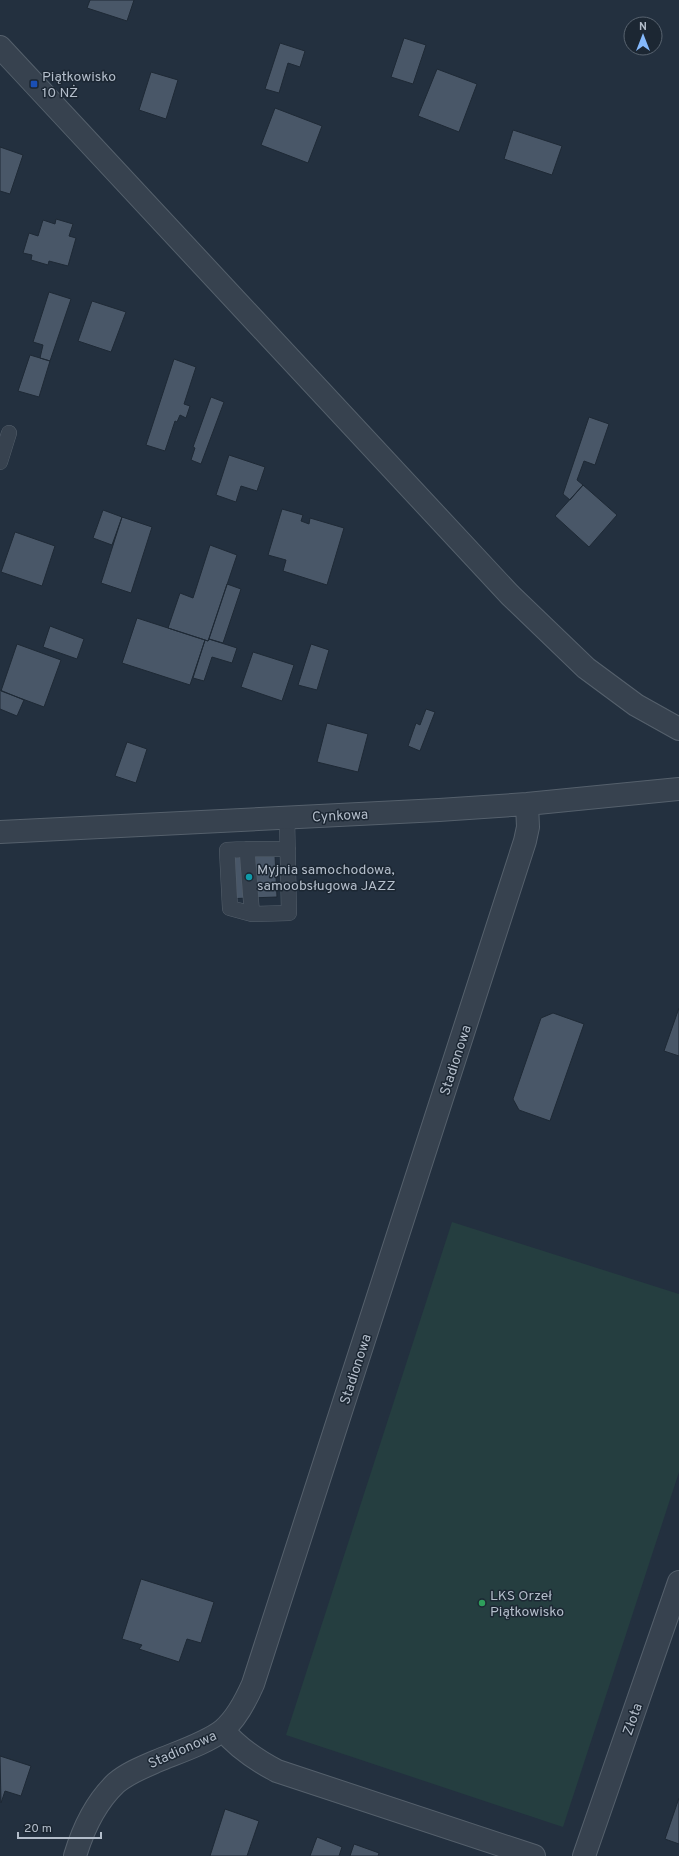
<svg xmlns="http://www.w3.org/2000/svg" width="679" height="1856" font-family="Overpass,sans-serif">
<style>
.garden{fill:#253e40}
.building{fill:#495768;stroke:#1e2935}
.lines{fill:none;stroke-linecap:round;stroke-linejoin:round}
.service-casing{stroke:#55606c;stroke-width:16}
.minor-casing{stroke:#55606c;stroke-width:24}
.tertiary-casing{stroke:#55606c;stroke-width:24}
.service{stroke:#37424f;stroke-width:15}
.minor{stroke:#37424f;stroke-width:22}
.tertiary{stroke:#37424f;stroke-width:22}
.transit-dot{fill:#1a4fb4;stroke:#1c2733;stroke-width:1.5}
.culture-dot{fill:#0f9aa8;stroke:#1c2733;stroke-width:1.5}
.leisure-dot{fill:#2e9e5b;stroke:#1c2733;stroke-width:1.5}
.labels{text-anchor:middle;stroke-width:3;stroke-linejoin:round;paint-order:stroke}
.poi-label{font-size:14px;fill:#b3bdca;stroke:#1c2733;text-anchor:start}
.street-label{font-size:14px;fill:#b3bdca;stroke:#1c2733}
</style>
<rect width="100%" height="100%" fill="#23303f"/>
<!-- garden -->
<path class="garden" d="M452 1222 679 1294V1472L563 1827 286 1735Z"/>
<!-- building -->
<path class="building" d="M90 0H134L127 21 87 8Z
M404 38 426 45 413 84 391 77Z
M280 43 305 51 300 67 288 63 279 93 265 89Z
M437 69 477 84 459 132 418 116Z
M151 72 178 80 166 119 139 110Z
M275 108 322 126 308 163 261 145Z
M513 130 562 146 552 175 504 159Z
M0 147 23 155 10 194 0 191Z
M56 219 73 224 69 236 76 238 68 266 49 261 48 265 31 260 32 255 23 253 29 233 38 236 43 220 55 224Z
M49 292 71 299 50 361 40 358 43 345 33 342Z
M92 301 126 312 111 352 78 341Z
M30 355 50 361 39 397 18 391Z
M174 359 196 367 184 404 190 406 186 418 180 415 177 422 175 421 165 451 146 445Z
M211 397 224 402 201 464 191 460 195 448 193 447Z
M589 417 609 424 595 465 584 461 577 480 583 485 570 500 563 494Z
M229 455 265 467 257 491 241 486 236 502 216 495Z
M583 485 617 515 589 547 555 516Z
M282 509 303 515 301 521 309 524 310 518 344 528 327 585 283 571 286 560 268 555Z
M103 510 122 517 112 545 93 538Z
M122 517 152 527 131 593 101 583Z
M15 532 55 546 42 586 1 572Z
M210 545 237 555 208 641 168 628 180 593 193 598Z
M227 584 241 589 223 643 209 639Z
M137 618 205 640 190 685 122 663Z
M50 626 84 639 77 659 43 647Z
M209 639 237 648 232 663 212 657 204 681 193 678 205 640 208 641Z
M17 644 61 660 44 707 1 691Z
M311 644 329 650 317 690 298 685Z
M253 652 294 665 282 701 241 687Z
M0 690 24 700 17 716 0 709Z
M426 709 435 712 420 751 408 746 416 723 420 725Z
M327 723 368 734 358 772 317 762Z
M127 742 147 749 136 783 115 776Z
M275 855 277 897 223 899 221 858Z
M679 1008V1056L664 1051Z
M553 1013 584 1024 550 1121 519 1110 513 1099 541 1018Z
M141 1579 214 1602 201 1643 187 1639 179 1662 139 1649 142 1645 122 1639Z
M0 1756 31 1766 21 1796 5 1791 1 1803Z
M679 1798V1844L665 1839Z
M225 1809 259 1821 247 1856H210Z
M317 1837 342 1847 339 1856H310Z
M354 1844 379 1853 378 1856H350Z"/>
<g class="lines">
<defs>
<path id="service" d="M0 462 9 433
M287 818 289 913 252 914 247 849H288
M247 849 227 850 230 908 252 914"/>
<path id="minor" d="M0 832 439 810 527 804 679 789
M223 1730C238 1748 256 1760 277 1771L534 1856
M75 1856C83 1829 95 1803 116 1783 128 1773 143 1767 157 1761 176 1753 207 1743 223 1730 237 1718 246 1700 253 1684L525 841 528 827 527 804
M584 1856 679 1582"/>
<path id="tertiary" d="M0 47 510 595 586 668 636 705 679 729"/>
</defs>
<!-- service casing -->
<use href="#service" class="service-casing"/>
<!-- minor casing -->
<use href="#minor" class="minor-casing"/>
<!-- tertiary casing -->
<use href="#tertiary" class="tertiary-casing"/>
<!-- service -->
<use href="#service" class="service"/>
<!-- minor -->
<use href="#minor" class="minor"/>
<!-- tertiary -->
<use href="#tertiary" class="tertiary"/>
</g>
<!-- markers -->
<rect class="transit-dot" x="30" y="80" width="8" height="8" rx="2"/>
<circle class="culture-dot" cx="249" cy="877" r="4"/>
<circle class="leisure-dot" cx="482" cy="1603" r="4"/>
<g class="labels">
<!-- poi labels -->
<g class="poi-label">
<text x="42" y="81">Piątkowisko<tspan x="42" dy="16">10 NŻ</tspan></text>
<text x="257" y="874">Myjnia samochodowa,<tspan x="257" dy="16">samoobsługowa JAZZ</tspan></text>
<text x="490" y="1600">LKS Orzeł<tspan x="490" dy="16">Piątkowisko</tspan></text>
</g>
<!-- street labels -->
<g class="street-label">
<text transform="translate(340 815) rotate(-3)" y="5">Cynkowa</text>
<text transform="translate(455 1060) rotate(-72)" y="5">Stadionowa</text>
<text transform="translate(355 1369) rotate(-72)" y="5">Stadionowa</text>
<text transform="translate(632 1719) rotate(-71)" y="5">Złota</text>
<text transform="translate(182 1749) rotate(-24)" y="5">Stadionowa</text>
</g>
</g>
<!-- north arrow -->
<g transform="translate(643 36)"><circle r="19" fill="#1c2733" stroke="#58636f"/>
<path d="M0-3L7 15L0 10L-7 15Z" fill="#85b9fc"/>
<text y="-6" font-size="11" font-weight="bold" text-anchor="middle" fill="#b3bdca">N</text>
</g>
<!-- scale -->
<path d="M18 1832v6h83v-6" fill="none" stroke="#b3bdca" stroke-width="2"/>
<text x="24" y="1832" font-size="12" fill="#b3bdca" stroke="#1c2733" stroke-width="3" paint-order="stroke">20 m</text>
</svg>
